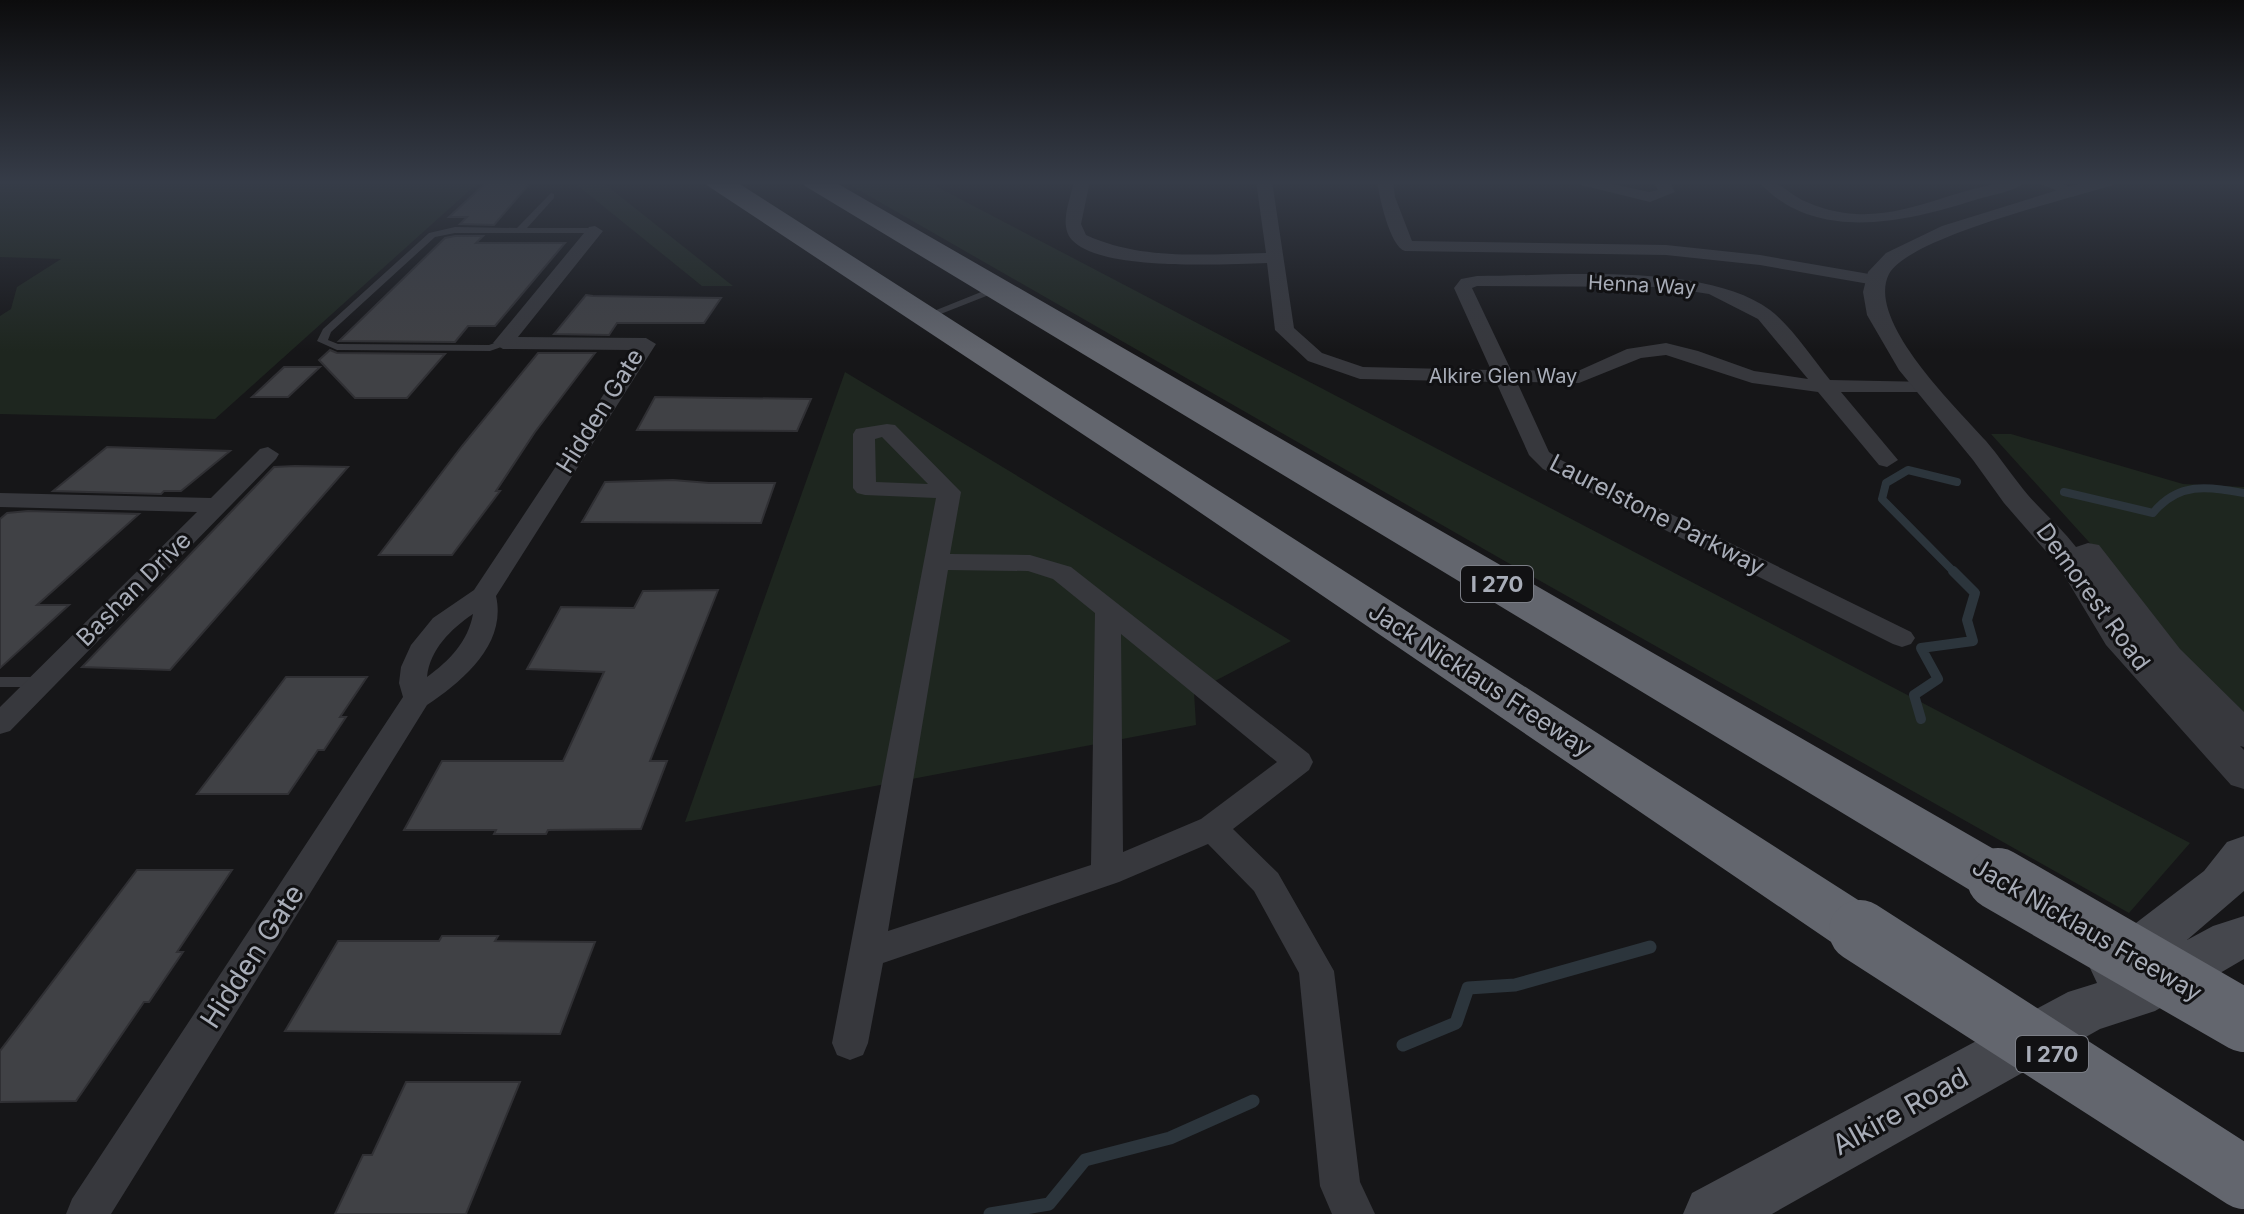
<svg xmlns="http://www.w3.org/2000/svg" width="2244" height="1214" font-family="Inter,sans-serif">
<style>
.green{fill:#1e261f}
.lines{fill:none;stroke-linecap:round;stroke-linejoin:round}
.stream-far2{stroke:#2c353c;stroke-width:8}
.stream-far1{stroke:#2c353c;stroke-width:10}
.stream{stroke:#2c353c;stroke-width:13}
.building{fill:#404145;stroke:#303034;stroke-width:2}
.service{fill:#37383d;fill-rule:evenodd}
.minor{fill:#37383d;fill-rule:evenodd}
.tertiary{fill:#37383d;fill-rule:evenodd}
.secondary{fill:#45474d;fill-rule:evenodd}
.motorway{fill:#63666e;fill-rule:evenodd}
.motorway-bridge{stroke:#63666e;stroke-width:62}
.labels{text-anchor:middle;stroke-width:6;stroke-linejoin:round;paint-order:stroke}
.far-street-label{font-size:20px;fill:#a8adb8;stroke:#111113}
.shield{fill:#111113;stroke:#7b7e86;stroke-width:2}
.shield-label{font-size:22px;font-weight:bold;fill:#a8adb8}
.street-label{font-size:24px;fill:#a8adb8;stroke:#111113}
.near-street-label{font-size:28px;fill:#a8adb8;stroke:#111113}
</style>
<rect width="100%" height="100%" fill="#161618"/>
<!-- green -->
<path class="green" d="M0 181H480L215 419 0 414V316L11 309 17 287 61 259 0 257Z
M572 181H601L733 286H702Z
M843 181H926L2190 843 2129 913 1503 560Z
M845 372 1291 641 1194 692 1196 725 685 822Z
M1991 434H2011L2183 484 2244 487V718L2195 673 2108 563Z"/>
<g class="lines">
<!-- stream-far2 -->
<path class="stream-far2" d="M2064 492 2153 513C2178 482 2208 486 2244 493
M1955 573 1882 499 1886 483 1908 470 1957 482"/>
<!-- stream-far1 -->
<path class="stream-far1" d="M1921 719 1914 695 1938 679 1921 648 1973 641 1967 620 1975 593 1953 571"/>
<!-- stream -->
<path class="stream" d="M1403 1045 1456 1023 1468 988 1515 985 1650 947
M990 1214 1049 1204 1085 1160 1170 1138 1253 1101"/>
</g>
<!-- building -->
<path class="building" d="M486 183H530L494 225 460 224 467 217H449Z
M455 236H483L476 243H565L495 326H468L455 342 339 341 445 238Z
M586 295 593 296 721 298 704 323H617L609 335 554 334Z
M330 350 337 353 445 354 407 398H355L319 360Z
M538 353H595L535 432 496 491H500L452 555H379L462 446Z
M284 367H320L288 397H252Z
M655 397 811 399 797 431 637 430Z
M107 447 230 451 181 491H164L161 494 53 491Z
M295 466 348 467 170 670 82 667 274 467Z
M673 480 709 483H775L761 523 582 522 605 482Z
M28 511 139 514 37 605H69L0 668V519L7 513Z
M718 590 650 761H667L641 829 548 830 546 834H494L496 830H404L442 761H563L604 672 527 669 561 607 634 608 643 591Z
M286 677H367L340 717H346L324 750H318L288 794H197Z
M137 870H232L177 952H183L149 1002H144L76 1101 0 1102V1051Z
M442 936H498L495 941 595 942 560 1034 285 1031 338 941H439Z
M406 1082H520L466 1214H335L363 1155H372Z"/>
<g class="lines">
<!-- service -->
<path class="service" d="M551 193 554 194V198L527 228H595L598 229V233H455L435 237 331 332 328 340 338 344 489 345 503 340 508 343 507 345 490 351 337 350 317 341 323 329 429 233 455 227 517 228Z
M996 286 1001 289 999 291 928 319 919 317Z
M0 677H41L46 678 49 682 46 686 41 687H0Z"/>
<!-- minor -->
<path class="minor" d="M1074 181H1090L1081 224 1086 235C1143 261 1205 254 1266 253L1256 181H1272L1294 328 1322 353 1363 367 1491 370 1454 288 1461 279 1477 276C1558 276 1705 262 1770 310 1791 326 1813 359 1830 380L1931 382 1934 386 1931 390 1924 392H1841L1898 460 1887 467 1879 465 1818 392 1752 383 1666 355 1641 358 1579 383 1517 382 1549 452 1559 459 1911 632 1915 638 1911 644 1902 647 1893 644 1543 469 1529 455 1496 382 1360 379 1308 361 1275 330 1267 263C1225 264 1102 272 1072 240 1058 225 1071 198 1074 181ZM1477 286 1664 287 1709 294 1758 319 1808 379 1754 371 1698 351 1666 343 1627 349 1578 371 1511 370 1472 288Z
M1377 181H1393L1395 197 1412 241 1666 245 1760 255 1875 275 1884 280 1875 285 1760 265 1666 255 1405 251C1390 247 1379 196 1377 181Z
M1574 181H1599L1649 192 1658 190 1653 181H1669L1675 192 1650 202 1577 184Z
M1758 181C1782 181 1783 190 1802 200 1819 208 1838 213 1856 214 1916 217 1969 180 2027 181 2015 192 1990 195 1975 200 1905 222 1814 244 1758 181Z
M2033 181H2056L2081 192 2073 197Z
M595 226 603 231 518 337 646 338 656 344 496 596C507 644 463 681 427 705L111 1214H66L72 1199 403 697 399 683 401 667 411 645 433 618 474 590 633 350 503 349 493 343 589 227ZM473 614C468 642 449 661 427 677 430 649 451 629 473 614Z
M887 424 895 425 961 492 950 554 1030 555 1071 567 1309 754 1313 762 1309 770 1233 829 1278 873 1334 971 1360 1182 1375 1214H1332L1320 1186 1299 973 1254 891 1208 844 1119 882 883 963 868 1043 863 1055 850 1060 837 1055 832 1043 936 498 865 495 857 493 853 488V434L856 429ZM882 437 928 484 876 482 875 439ZM948 570 1028 571 1053 579 1095 613 1091 865 888 931ZM1121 634 1277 762 1201 819 1123 852Z
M268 447 279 454 276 459 10 731 0 734V707L197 512 0 507V493L211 498 260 449Z"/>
<!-- tertiary -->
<path class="tertiary" d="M2087 181H2115L2113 185C2069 199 1909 237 1889 274 1865 321 1958 409 1986 441 1999 456 2010 473 2023 489 2039 509 2060 526 2076 547L2088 543 2099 545 2180 649 2244 712V747L2240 746 2244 750V789L2231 785 2106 645 2058 565 2004 503 1973 460 1899 370 1867 315 1863 292 1868 272 1886 253 1942 226Z"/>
<!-- secondary -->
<path class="secondary" d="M2244 836V891L2187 940 2213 926 2244 916V959L2155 1011 2100 1029 1772 1214H1683L1692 1193 2068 992 2097 983 2090 968 2098 952 2204 871 2227 842Z"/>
<!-- motorway -->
<path class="motorway" d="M704 181H735L1880 914 1889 931 1880 948 1860 955 1840 948 1170 492 708 186Z
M801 181H833L2018 863 2026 879 2018 895 1998 902 1978 895 805 186Z"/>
<!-- motorway-bridge -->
<path class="motorway-bridge" d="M1998 879 2244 1021
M1860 931 2244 1178"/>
</g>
<!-- sky -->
<linearGradient id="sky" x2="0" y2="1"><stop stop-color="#0c0c0d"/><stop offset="0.52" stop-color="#363c48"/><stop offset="1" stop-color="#363c48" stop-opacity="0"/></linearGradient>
<rect width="2244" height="351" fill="url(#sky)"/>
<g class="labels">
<!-- far-street labels -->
<g class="far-street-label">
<text transform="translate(1642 285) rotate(3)" y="7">Henna Way</text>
<text x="1503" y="383">Alkire Glen Way</text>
</g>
<!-- shield labels -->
<g class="shield">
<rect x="1461" y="566" width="72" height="36" rx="6"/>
<rect x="2016" y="1036" width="72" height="36" rx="6"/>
</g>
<g class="shield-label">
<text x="1497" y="592">I 270</text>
<text x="2052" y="1062">I 270</text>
</g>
<!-- street labels -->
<g class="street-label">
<text transform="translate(600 411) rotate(-58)" y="8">Hidden Gate</text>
<text transform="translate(1657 515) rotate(27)" y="8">Laurelstone Parkway</text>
<text transform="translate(134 589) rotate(-45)" y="8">Bashan Drive</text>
<text transform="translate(2093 597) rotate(54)" y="8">Demorest Road</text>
<text transform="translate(1480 680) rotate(33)" y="8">Jack Nicklaus Freeway</text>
<text transform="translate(2087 930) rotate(30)" y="8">Jack Nicklaus Freeway</text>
</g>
<!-- near-street labels -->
<g class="near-street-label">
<text transform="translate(252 956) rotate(-57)" y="10">Hidden Gate</text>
<text transform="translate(1900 1111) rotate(-29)" y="10">Alkire Road</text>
</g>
</g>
</svg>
